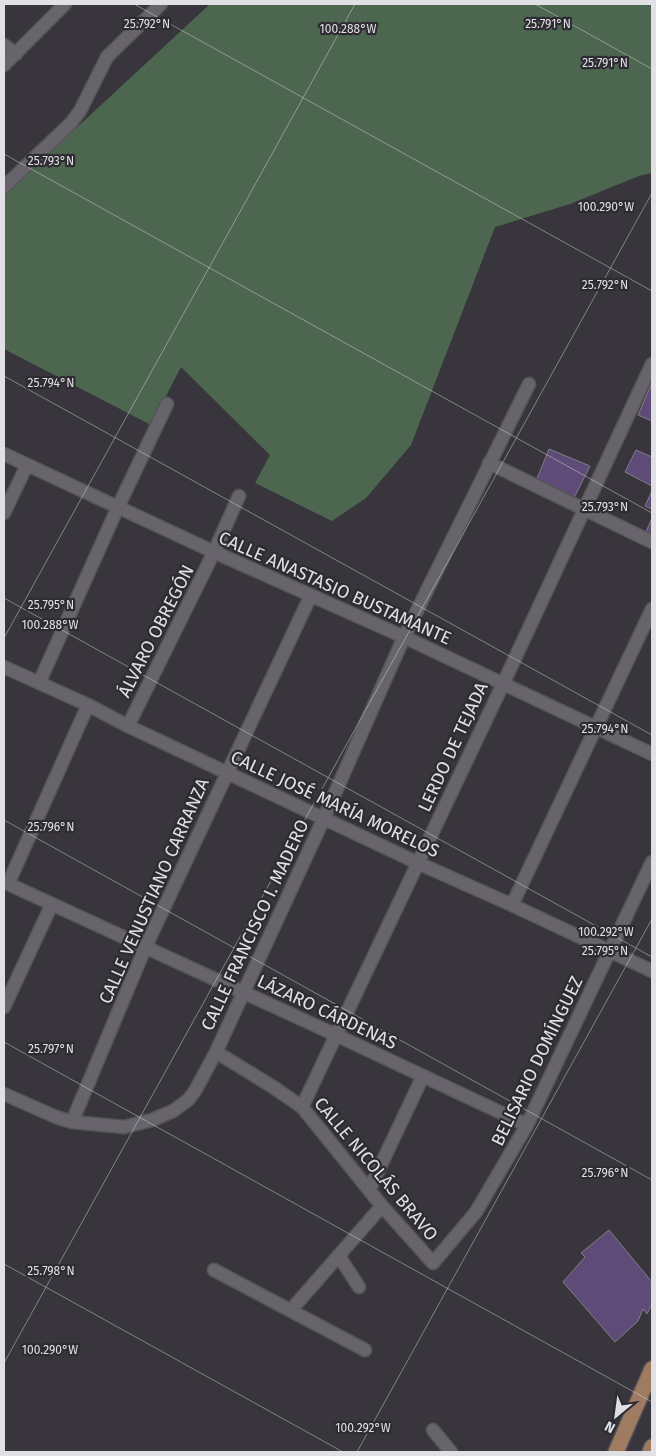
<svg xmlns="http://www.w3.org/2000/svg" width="656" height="1456" font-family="'Fira Sans',sans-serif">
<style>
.green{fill:#4c6650}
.building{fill:#5e4b77;stroke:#817e86}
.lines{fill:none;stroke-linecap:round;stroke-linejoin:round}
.minor-casing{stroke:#565459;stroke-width:15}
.major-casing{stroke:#565459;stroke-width:18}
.minor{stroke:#67646b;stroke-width:12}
.major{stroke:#9f7c61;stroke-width:15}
.ticks{fill:none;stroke:#e1e0e4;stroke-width:1;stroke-opacity:0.45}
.labels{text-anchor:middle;stroke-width:4.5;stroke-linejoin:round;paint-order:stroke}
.street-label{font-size:18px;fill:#e1e0e4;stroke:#2e2c32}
.ticks-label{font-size:12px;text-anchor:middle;fill:#e1e0e4;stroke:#2e2c32;stroke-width:4.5;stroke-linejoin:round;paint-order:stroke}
</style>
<rect width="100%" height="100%" fill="#38363c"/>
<!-- green -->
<path class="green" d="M210 4H652V173L639 176 570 204 495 227 411 445 366 498 332 521 255 483 270 455 181 367 151 425 4 349V195Z"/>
<!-- building -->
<path class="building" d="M652 383V421L638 415Z
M549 449 590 466 574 498 536 481Z
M636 450 652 457V486L625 472Z
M652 491V509L645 506Z
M652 518V535L646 532Z
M609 1230 652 1282V1304L647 1314 643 1309 638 1321 615 1342 563 1282 585 1257 581 1253Z"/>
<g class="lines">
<defs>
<path id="minor" d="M4 45 16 54
M4 65 65 4
M4 187 71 123 80 111 107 57 161 4
M4 454 214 552 404 637 652 754
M489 463 652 542
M4 513 27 465
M4 667 88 705 128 726 418 863 512 905 652 971
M39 683 118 507 167 404
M128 726 214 552 239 496
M4 882 336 1035 527 1125
M8 884 88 705
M512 905 652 609
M4 1007 52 904
M216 1052 273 1087 302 1107 382 1206 433 1263 476 1212 527 1125 652 862
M4 1094 56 1117 72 1122 124 1127 152 1120 173 1111 188 1100 195 1091 216 1052 324 818 404 637 529 384
M302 1107 503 684 652 364
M72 1122 145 948 311 595
M369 1190 423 1076
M339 1256 359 1287
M214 1270 365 1350
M291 1310 382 1206
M433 1430 451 1452"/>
<path id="major" d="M616 1452 652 1369
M650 1452 652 1447"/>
</defs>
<!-- minor casing -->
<use href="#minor" class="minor-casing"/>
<!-- major casing -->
<use href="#major" class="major-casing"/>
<!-- minor -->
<use href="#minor" class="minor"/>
<!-- major -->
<use href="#major" class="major"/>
</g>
<!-- ticks -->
<path class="ticks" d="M134 4 652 291M535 4 652 69M4 154 652 513M4 376 652 735M4 598 652 957M4 638 355 4M4 820 652 1180M4 1042 652 1402M4 1264 343 1452M4 1363 652 193M357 1452 652 919"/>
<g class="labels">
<!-- street labels -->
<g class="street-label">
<text transform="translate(335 588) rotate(24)" y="6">CALLE ANASTASIO BUSTAMANTE</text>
<text transform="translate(156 631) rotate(-63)" y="6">ÁLVARO OBREGÓN</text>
<text transform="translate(453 747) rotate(-65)" y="6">LERDO DE TEJADA</text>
<text transform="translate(335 804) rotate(25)" y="6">CALLE JOSÉ MARÍA MORELOS</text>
<text transform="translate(154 891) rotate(-66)" y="6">CALLE VENUSTIANO CARRANZA</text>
<text transform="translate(255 925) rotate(-65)" y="6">CALLE FRANCISCO I. MADERO</text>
<text transform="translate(327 1012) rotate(25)" y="6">LÁZARO CÁRDENAS</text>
<text transform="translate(537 1061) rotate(-64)" y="6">BELISARIO DOMÍNGUEZ</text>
<text transform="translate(376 1169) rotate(50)" y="6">CALLE NICOLÁS BRAVO</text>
</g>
</g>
<g class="ticks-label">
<text x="147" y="28">25.792°N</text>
<text x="548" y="28">25.791°N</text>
<text x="348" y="33">100.288°W</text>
<text x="605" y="67">25.791°N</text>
<text x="51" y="165">25.793°N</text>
<text x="606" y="211">100.290°W</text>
<text x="605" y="289">25.792°N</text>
<text x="51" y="387">25.794°N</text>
<text x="605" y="511">25.793°N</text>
<text x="51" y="609">25.795°N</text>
<text x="50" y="629">100.288°W</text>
<text x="605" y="733">25.794°N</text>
<text x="51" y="831">25.796°N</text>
<text x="606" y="936">100.292°W</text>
<text x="605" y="955">25.795°N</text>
<text x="51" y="1053">25.797°N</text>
<text x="605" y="1177">25.796°N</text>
<text x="51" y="1275">25.798°N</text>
<text x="50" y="1354">100.290°W</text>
<text x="363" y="1432">100.292°W</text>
</g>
<!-- border -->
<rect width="656" height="1456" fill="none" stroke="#e1e0e4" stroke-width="10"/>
<!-- north arrow -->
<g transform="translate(616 1416) rotate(209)" stroke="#2e2c32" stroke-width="4" paint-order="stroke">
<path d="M0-4L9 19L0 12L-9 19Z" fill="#e1e0e4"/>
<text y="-8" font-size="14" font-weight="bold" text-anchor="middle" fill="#e1e0e4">N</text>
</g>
</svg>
